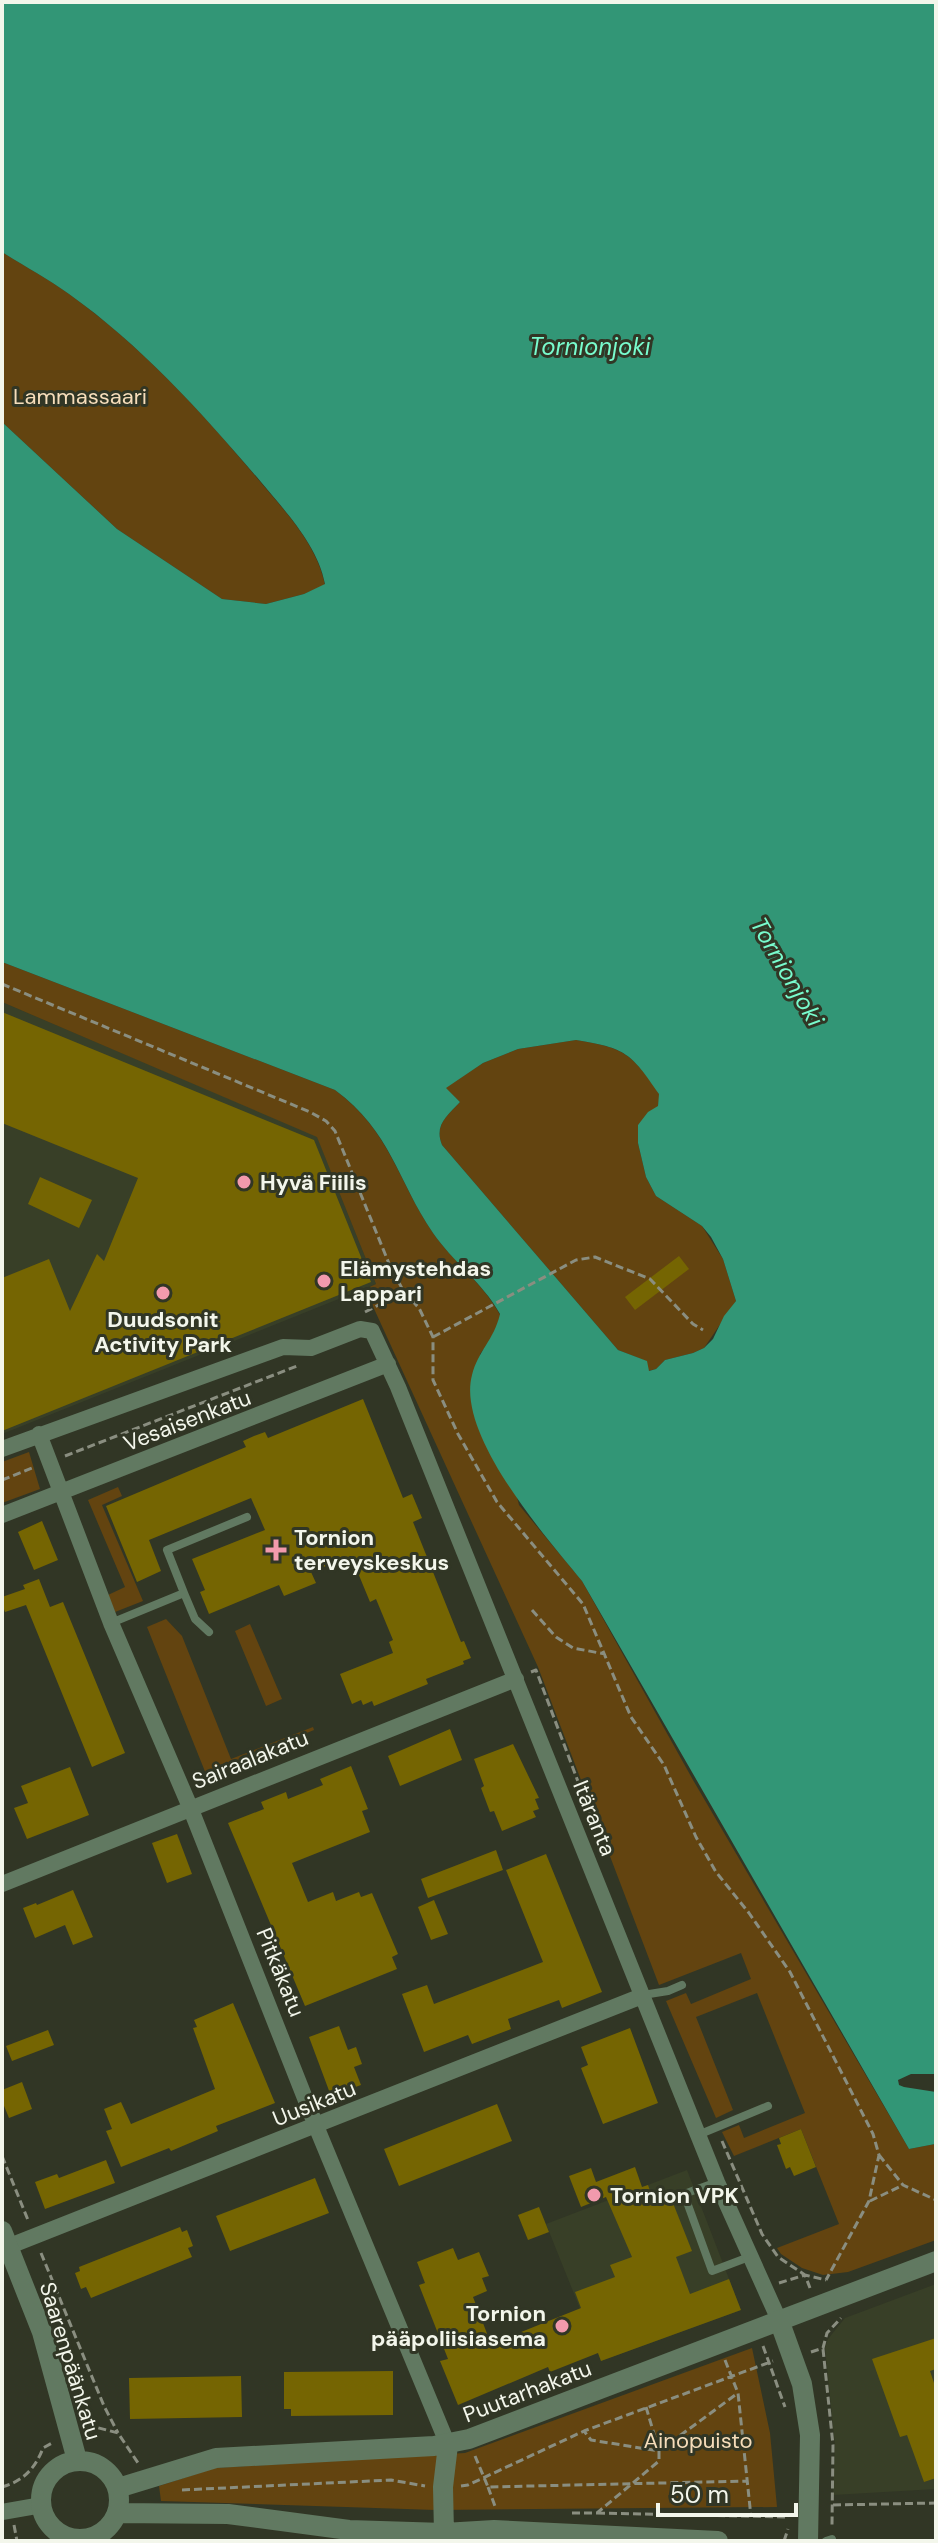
<svg xmlns="http://www.w3.org/2000/svg" width="938" height="2543" font-family="'DM Sans',sans-serif">
<style>
.built{fill:#383f27}
.green{fill:#634410}
.water{fill:#329676;fill-rule:evenodd}
.building{fill:#756502}
.lines{fill:none;stroke-linecap:round;stroke-linejoin:round}
.path{stroke:#8a8e80;stroke-width:3;stroke-dasharray:8 4;stroke-linecap:butt}
.service{stroke:#617961;stroke-width:8}
.minor{stroke:#617961;stroke-width:16}
.tertiary{stroke:#617961;stroke-width:20}
.poi-dot{fill:#f29aad;stroke:#313625;stroke-width:3}
.labels{text-anchor:middle;stroke-width:6;stroke-linejoin:round;paint-order:stroke}
.park-label{font-size:22px;fill:#f6ddba;stroke:#313625}
.poi-label{font-size:22px;font-weight:bold;fill:#f3f6eb;stroke:#313625;text-anchor:start}
.street-label{font-size:22px;fill:#f3f6eb;stroke:#313625}
.water-label{font-size:24px;font-style:italic;fill:#78fbcd;stroke:#313625}
</style>
<rect width="100%" height="100%" fill="#313625"/>
<!-- built -->
<path class="built" d="M2 1002 317 1136 376 1284 2 1434Z
M687 2170 741 2310 601 2361 546 2224Z
M936 2284V2489L833 2495 835 2445 825 2348 828 2339 845 2318Z"/>
<!-- green -->
<path class="green" d="M2 252C24 266 48 279 69 294 140 345 201 411 257 478 283 509 317 544 325 585L304 594 266 604 222 599 117 529 2 422Z
M2 962 335 1090C391 1132 397 1180 433 1233 453 1262 483 1283 500 1315L495 1334 480 1354 519 1505 582 1581 693 1780 909 2149 935 2144 936 2240 848 2272 823 2275 802 2268 781 2254 777 2248 839 2224 801 2129 734 2156 722 2132 739 2125 744 2138 805 2113 757 1993 696 2017 733 2110 716 2118 666 2001 686 1993 691 2004 751 1979 741 1953 659 1985 538 1667 365 1289 376 1284 317 1137 2 1002Z
M576 1040C625 1048 631 1053 660 1094L658 1107 638 1125V1143L646 1177 656 1196 702 1226 723 1259 736 1301 704 1348 693 1353 665 1360 656 1369 648 1371 646 1361 618 1350 442 1145C434 1125 447 1116 460 1102L445 1088 483 1063 518 1049Z
M29 1452 40 1489 2 1503V1462Z
M118 1487 122 1496 102 1505 143 1601 115 1612 108 1595 125 1587 88 1500Z
M166 1619 182 1636 231 1759 313 1727 314 1730 206 1774 147 1627Z
M250 1624 282 1699 266 1706 235 1631Z
M752 2348 770 2433 777 2507 436 2510 161 2501 159 2486 215 2468 465 2453Z"/>
<!-- water -->
<path class="water" d="M2 2H936V2074H911L898 2080 899 2085 904 2087 936 2092V2146L935 2144 909 2149 582 1581C546 1537 456 1435 472 1375 478 1351 494 1340 500 1314 483 1283 453 1262 433 1233 397 1180 391 1131 335 1090L2 962V422L117 529 222 599 266 604 304 594 325 584C318 546 286 512 261 482 203 414 142 346 69 294 48 279 24 266 2 252ZM576 1040C626 1048 631 1053 659 1094L658 1106 648 1112 638 1125V1143L646 1177 656 1196 702 1226 711 1237 723 1259 736 1301 724 1316 713 1339 704 1348 693 1353 665 1360 656 1369 649 1371 647 1361 618 1350 442 1145C434 1125 447 1116 460 1102L446 1088 483 1063 518 1049Z"/>
<!-- building -->
<path class="building" d="M2 1012 314 1140 371 1282 2 1431V1278L49 1259 70 1311 97 1254 104 1261 138 1178 2 1123Z
M40 1177 92 1200 79 1228 28 1204Z
M679 1256 689 1269 635 1310 625 1297Z
M363 1399 403 1498 412 1494 422 1518 413 1522 461 1642 464 1641 471 1658 463 1661 464 1664 426 1679 428 1684 374 1706 372 1701 363 1705 361 1700 352 1704 340 1674 393 1653 389 1642 393 1640 376 1599 370 1602 351 1556 311 1572 316 1583 284 1596 279 1585 209 1614 200 1592 205 1590 192 1559 265 1530 251 1498 149 1540 161 1571 137 1582 106 1506 246 1447 243 1441 254 1436 265 1432 268 1438Z
M42 1521 58 1560 34 1570 18 1532Z
M39 1579 50 1607 63 1602 125 1753 92 1767 26 1605 5 1612 2 1604V1597L25 1589 23 1585Z
M450 1729 462 1760 400 1786 388 1756Z
M513 1744 539 1798 535 1799 539 1809 533 1811 536 1817 502 1831 494 1811 490 1812 481 1788 484 1786 474 1759Z
M351 1766 368 1809 362 1811 370 1832 292 1863 308 1902 333 1892 336 1901 359 1892 361 1897 372 1893 398 1954 392 1957 397 1969 305 2006 228 1823 264 1809 261 1802 286 1792 288 1799 323 1785 320 1779Z
M70 1767 89 1815 27 1839 14 1808 28 1803 21 1786Z
M177 1834 192 1874 167 1883 152 1843Z
M496 1850 503 1870 428 1898 421 1879Z
M546 1854 602 1992 562 2008 559 2000 508 2019 511 2029 472 2044 468 2035 424 2052 402 1994 427 1985 434 2004 543 1962 506 1870Z
M73 1890 93 1937 73 1945 65 1925 35 1938 23 1908 36 1903 37 1905Z
M434 1900 448 1934 431 1940 418 1907Z
M233 2003 275 2103 216 2126 218 2131 171 2151 169 2148 121 2167 106 2131 112 2129 104 2109 121 2102 131 2124 215 2089 193 2028 197 2027 194 2020Z
M339 2026 348 2050 356 2047 362 2064 354 2067 361 2085 331 2096 309 2037Z
M630 2028 658 2103 603 2124 581 2068 588 2065 581 2047Z
M48 2030 54 2045 12 2061 6 2046Z
M22 2082 32 2109 9 2118 2 2101V2090Z
M497 2104 512 2141 399 2186 384 2149Z
M801 2129 816 2167 794 2176 790 2167 786 2169 777 2145 781 2144 779 2138Z
M106 2160 115 2183 45 2209 35 2182 57 2174 59 2178Z
M635 2167 642 2187 648 2185 653 2199 669 2193 692 2251 676 2257 690 2294 729 2279 741 2310 601 2361 598 2353 550 2372 548 2367 458 2405 440 2361 448 2359 419 2285 425 2283 417 2262 453 2248 458 2260 479 2252 489 2276 482 2278 487 2291 473 2297 491 2344 581 2308 575 2292 615 2277 610 2265 632 2257 606 2197 581 2207 569 2176 591 2168 596 2182Z
M315 2178 329 2213 230 2251 216 2216Z
M539 2207 549 2232 528 2240 518 2215Z
M180 2227 182 2232 187 2230 193 2246 188 2248 192 2257 91 2298 86 2287 81 2289 75 2273 80 2271 79 2267Z
M936 2338V2369L930 2371 936 2389V2478L924 2482 907 2435 900 2437 872 2359Z
M393 2371V2415L291 2416V2409H284V2372Z
M241 2376 242 2417 130 2419 129 2378Z"/>
<g class="lines">
<!-- path -->
<path class="path" d="M2 984 310 1112 326 1121 335 1131 390 1266 404 1292 419 1308 433 1337V1380L458 1434 497 1502 583 1604 631 1717 664 1765 696 1837 716 1872 749 1913 790 1972 873 2134 879 2155 869 2201 826 2280
M365 1312 404 1292
M433 1337 576 1260 595 1257 650 1279 693 1324 703 1330
M65 1456 297 1366
M2 1480 32 1468
M532 1610 556 1637 573 1648 605 1654
M531 1672 536 1670 603 1848
M722 2141 762 2234 778 2257 805 2275 810 2288
M879 2155 903 2185 936 2200
M2 2156 28 2220
M870 2201 903 2185
M41 2253 104 2406 118 2433
M779 2283 805 2275 826 2280
M763 2346 785 2407
M823 2349 833 2445 832 2525
M811 2352 823 2348 827 2333 841 2318
M725 2360 738 2393 751 2517
M646 2407 659 2451 738 2393
M87 2430 95 2427 118 2433 138 2463
M721 2445 743 2441
M475 2456 488 2487 748 2481
M461 2486 468 2485 584 2431 773 2361
M2 2487C23 2481 35 2469 43 2448L54 2442
M488 2487 496 2509
M182 2490 391 2480 425 2486
M833 2505 936 2503
M572 2513H597L659 2461V2451L591 2440 584 2431
M597 2513 789 2517
M14 2525 17 2541
M784 2541 788 2529"/>
<!-- service -->
<path class="service" d="M184 1593 167 1550 247 1517
M111 1623 184 1593 195 1619 209 1632
M643 1995 668 1991 682 1985
M698 2135 768 2106
M717 2182 684 2194 712 2271 749 2257
M826 2541 832 2539"/>
<!-- minor -->
<path class="minor" d="M39 1434 111 1623 190 1807 316 2126 448 2445
M2 1449 283 1347 311 1348 360 1329 372 1331 398 1387 717 2182 779 2320
M2 1515 388 1364
M2 1884 516 1679
M2 2249 642 1996
M2 2512 42 2505
M83 2540 84 2541"/>
<!-- tertiary -->
<path class="tertiary" d="M2 2231 42 2332 77 2460
M779 2320 802 2384 810 2435 808 2541
M41 2500a39 39 0 1 1 78 0a39 39 0 1 1-78 0Z
M118 2488 216 2458 434 2446 469 2439 936 2261
M117 2513 228 2514 349 2530 444 2533 494 2530 718 2541
M444 2533 443 2487 448 2445"/>
</g>
<!-- markers -->
<g class="poi-dot">
<circle cx="244" cy="1182" r="8"/>
<circle cx="324" cy="1281" r="8"/>
<circle cx="163" cy="1293" r="8"/>
<path d="M272 1538h8v8h8v8h-8v8h-8v-8h-8v-8h8z"/>
<circle cx="594" cy="2195" r="8"/>
<circle cx="562" cy="2326" r="8"/>
</g>
<g class="labels">
<!-- park labels -->
<g class="park-label">
<text x="80" y="404">Lammassaari</text>
<text x="698" y="2448">Ainopuisto</text>
</g>
<!-- poi labels -->
<g class="poi-label">
<text x="260" y="1190">Hyvä Fiilis</text>
<text x="340" y="1276">Elämystehdas<tspan x="340" dy="25">Lappari</tspan></text>
<text x="163" y="1327" text-anchor="middle">Duudsonit<tspan x="163" dy="25">Activity Park</tspan></text>
<text x="294" y="1545">Tornion<tspan x="294" dy="25">terveyskeskus</tspan></text>
<text x="610" y="2203">Tornion VPK</text>
<text x="546" y="2321" text-anchor="end">Tornion<tspan x="546" dy="25">pääpoliisiasema</tspan></text>
</g>
<!-- street labels -->
<g class="street-label">
<text transform="translate(187 1420) rotate(-21)" y="8">Vesaisenkatu</text>
<text transform="translate(250 1759) rotate(-22)" y="8">Sairaalakatu</text>
<text transform="translate(595 1818) rotate(68)" y="8">Itäranta</text>
<text transform="translate(281 1972) rotate(68)" y="8">Pitkäkatu</text>
<text transform="translate(314 2103) rotate(-22)" y="8">Uusikatu</text>
<text transform="translate(71 2361) rotate(73)" y="8">Saarenpäänkatu</text>
<text transform="translate(527 2391) rotate(-21)" y="8">Puutarhakatu</text>
</g>
<!-- water labels -->
<g class="water-label">
<text x="590" y="355">Tornionjoki</text>
<text transform="translate(787 972) rotate(60)" y="8">Tornionjoki</text>
</g>
</g>
<!-- border -->
<rect width="938" height="2543" fill="none" stroke="#f3f6eb" stroke-width="8"/>
<!-- scale -->
<path d="M658 2503v12h138v-12" fill="none" stroke="#f3f6eb" stroke-width="4"/>
<text x="670" y="2503" font-size="24" fill="#f3f6eb" stroke="#313625" stroke-width="6" paint-order="stroke">50 m</text>
</svg>
